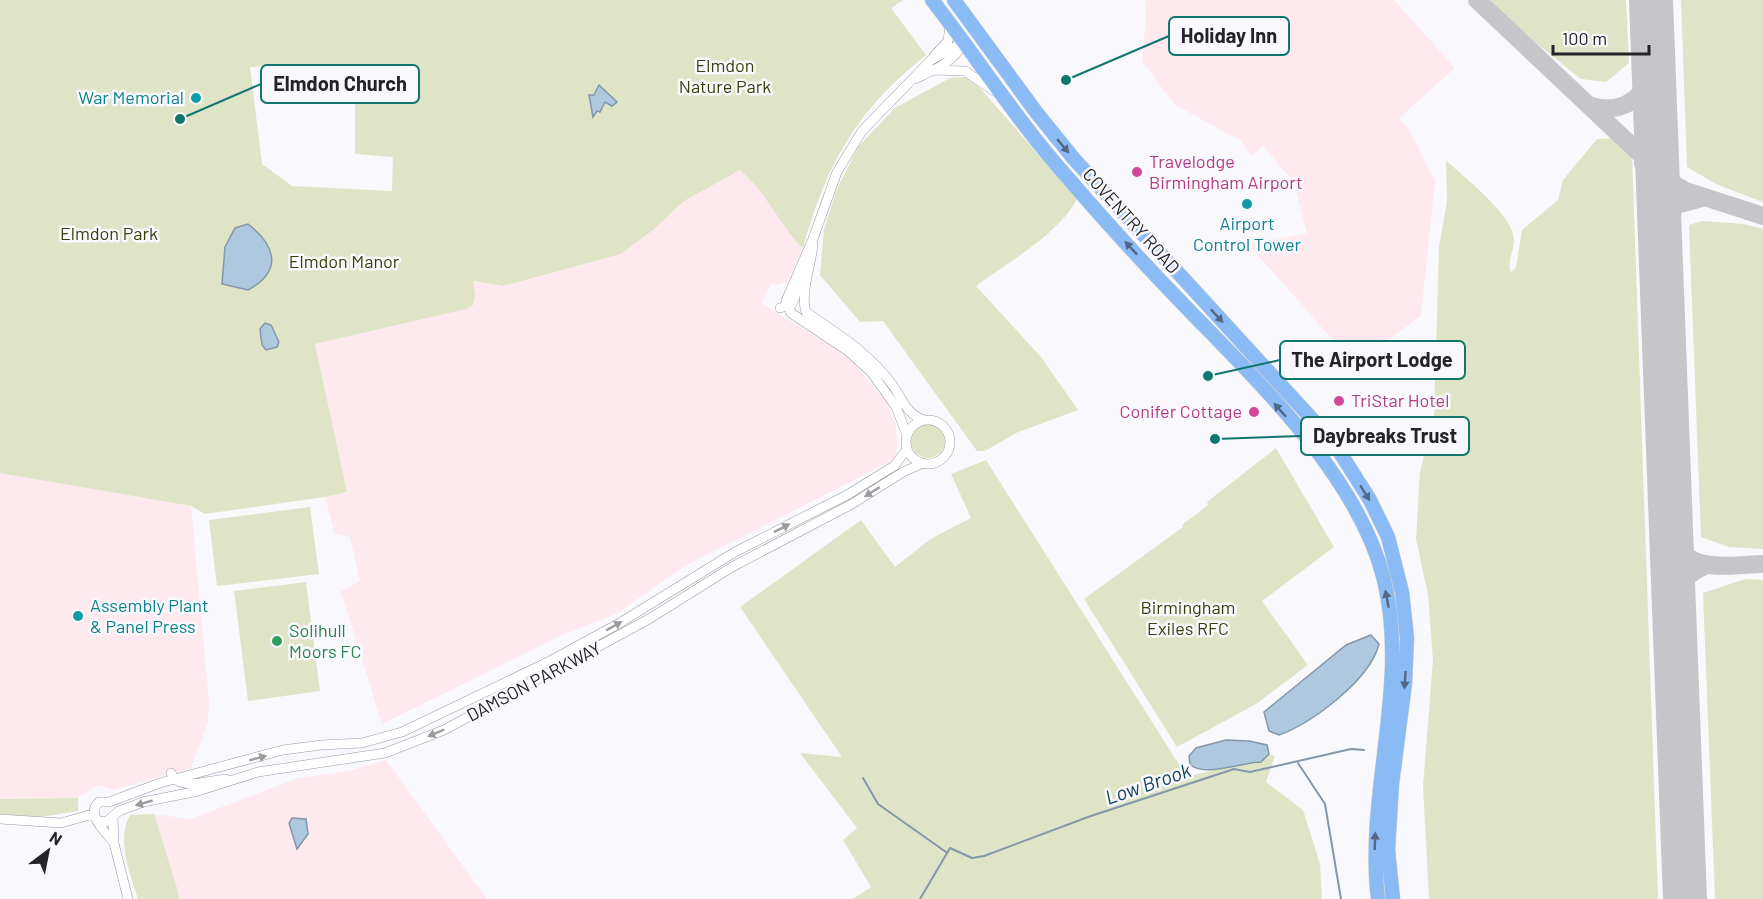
<svg xmlns="http://www.w3.org/2000/svg" width="1763" height="899" font-family="Barlow,sans-serif">
<style>
.industrial{fill:#fee9ef}
.green{fill:#dfe4c7;fill-rule:evenodd}
.water{fill:#aec9df;stroke:#8497a8;stroke-width:1.5}
.lines{fill:none;stroke-linecap:round;stroke-linejoin:round}
.stream{stroke:#8497a8;stroke-width:2}
.taxiway{stroke:#c6c5ca;stroke-width:18}
.runway{stroke:#c6c5ca;stroke-width:44}
.minor-casing{stroke:#9b9aa6;stroke-width:10}
.highway-casing{stroke:#d3d3d4;stroke-width:15}
.minor{stroke:#fff;stroke-width:9}
.highway{stroke:#8bbbf5;stroke-width:14}
.oneway{fill:#526784}
.oneway2{fill:#9c9c9e}
.culture-dot{fill:#0f9aa8;stroke:#f9f8fd;stroke-width:2}
.hotel-dot{fill:#d1479c;stroke:#f9f8fd;stroke-width:2}
.leisure-dot{fill:#2e9e5b;stroke:#f9f8fd;stroke-width:2}
.labels{text-anchor:middle;stroke-width:5;stroke-linejoin:round;paint-order:stroke}
.park-label{font-size:18px;fill:#3b400b;stroke:#f9f8fd}
.culture-label{font-size:18px;fill:#0d838f;stroke:#f9f8fd;text-anchor:end}
.hotel-label{font-size:18px;fill:#b23c85;stroke:#f9f8fd;text-anchor:start}
.street-label{font-size:18px;fill:#232328;stroke:#f9f8fd}
.leisure-label{font-size:18px;fill:#27864d;stroke:#f9f8fd;text-anchor:start}
.water-label{font-size:20px;font-style:italic;fill:#12405f;stroke:#f9f8fd}
.leader{fill:none;stroke:#0f766e;stroke-width:2}
.callout-dot{fill:#0f766e;stroke:#f9f8fd;stroke-width:2}
.callout{fill:#f9f8fd;stroke:#0f766e;stroke-width:2}
.callout-label{font-size:20px;text-anchor:middle;font-weight:bold;fill:#232328}
</style>
<rect width="100%" height="100%" fill="#f9f8fd"/>
<!-- industrial -->
<path class="industrial" d="M1145 0H1394L1455 68 1399 118 1409 129 1435 181 1421 316 1359 361 1346 347 1342 350 1248 244 1307 233 1294 182 1263 146 1252 156 1241 141 1174 104 1142 61 1146 19Z
M740 170 758 188 792 237 803 248 787 282 778 285 772 283 761 303 849 357 884 400 896 424 897 446 895 459 685 566 616 614 564 634 382 724 341 591 360 581 350 537 335 534 325 497 347 492 315 344 466 309 473 281 503 286 621 254 653 230 684 201Z
M0 473 191 506 209 701 208 722 191 768 113 790 98 785 78 798 0 799Z
M386 760 487 899H179L154 814 191 819 298 778 349 771Z"/>
<!-- green -->
<path class="green" d="M0 0H903L891 8 926 55C856 111 827 163 803 248L792 237 758 188 740 170 684 201 653 230 621 254 503 286 473 281 475 296 473 305 466 309 315 344 347 492 325 497 205 514 191 506 0 473ZM308 64 355 73V154L393 157 392 191 292 186 262 164 250 67Z
M1490 0H1626L1629 63 1606 82 1581 79 1531 39Z
M1681 0H1763V202L1718 185 1687 167Z
M965 77 980 88 1077 199C1060 233 1007 263 976 286L1041 357 1078 410 1016 433 985 451H977L883 321 860 322 820 275 824 229 837 189 858 147 895 108 950 78Z
M1611 138 1629 144 1632 154 1658 899H1429L1423 786 1433 660 1428 595 1416 539 1420 472 1434 416 1439 247 1447 201 1446 160C1463 177 1514 215 1514 240 1514 252 1507 260 1511 272L1516 267 1522 230 1558 200 1563 180 1597 139Z
M1702 221 1744 224 1763 229V549L1729 547 1701 537 1689 225Z
M911 441a17 17 0 1 1 34 0a17 17 0 1 1-34 0Z
M1276 448 1334 547 1262 601 1308 665 1256 704 1177 747 1084 599 1183 527 1182 525 1208 505 1207 502 1212 498Z
M986 460 1187 777 1241 763 1261 762 1269 754 1275 756 1266 782 1303 810 1320 864 1322 899H853L871 887 843 840 857 828 800 753 842 757 740 607 861 520 895 567 932 538 971 518 951 474Z
M310 507 319 574 217 586 209 520Z
M1745 579 1763 580V899H1715L1703 593Z
M306 582 320 691 248 701 234 591Z
M78 798V811L41 817 0 814V799Z
M154 814 177 888 179 899H138C130 874 116 840 130 815Z"/>
<!-- water -->
<path class="water" d="M599 85 617 102 612 106 605 102 600 112 597 111 593 117 589 95H594Z
M248 224C276 246 283 271 248 290L222 284 225 247 235 228Z
M265 323 271 325 279 342 277 347 266 350 262 345 260 329Z
M1371 635 1379 644C1370 680 1312 723 1279 735L1269 731 1264 712 1346 645Z
M1226 740 1249 741 1267 745 1269 754 1261 762C1238 763 1208 777 1190 765L1189 756 1196 748Z
M292 818 306 819 308 834 297 849 289 823Z"/>
<g class="lines">
<!-- stream -->
<path class="stream" d="M1298 763 1325 804 1341 899
M863 778 878 804 946 852
M920 899 950 848 972 858 984 856 1088 817 1234 769 1250 772 1351 749 1364 750"/>
<!-- taxiway -->
<path class="taxiway" d="M1477 0 1670 182 1686 191 1763 216
M1588 105C1619 115 1638 102 1654 76
M1643 163 1652 181 1658 208
M1660 235 1662 224 1676 205 1702 198
M1671 536C1687 575 1728 565 1763 564
M1673 608C1678 586 1685 574 1705 566"/>
<!-- runway -->
<path class="runway" d="M1651 0 1685 899"/>
<defs>
<path id="minor" d="M934 56 948 41 950 25
M934 70 965 71 994 91
M915 79C932 71 954 62 963 44
M813 245C811 265 800 295 806 312 839 335 871 354 894 387 903 401 907 414 924 420
M780 308 792 304 803 276
M906 442a22 22 0 1 1 44 0a22 22 0 1 1-44 0Z
M907 435 896 407 872 373 848 351 791 313 786 301 813 239 837 172 862 131 931 60 964 42
M171 773C179 792 210 780 226 779
M113 818 114 843 128 899
M0 819 61 823 93 814
M99 821 106 822 119 811 143 802 198 791 258 772 385 753 444 730 649 619 732 567 852 504 903 472 923 463
M114 843C106 832 85 815 99 802H109L160 783 283 750 321 745 362 743 402 732 550 661 618 624 735 552 847 495 894 466 907 449"/>
<path id="highway" d="M932 0C978 59 1018 122 1068 178 1105 221 1143 263 1183 304 1255 379 1356 473 1383 576 1411 683 1365 791 1378 899
M954 0 1036 112 1074 159 1334 443 1370 500 1388 537 1402 592 1407 638 1405 683 1392 784 1388 850 1393 899"/>
</defs>
<!-- minor casing -->
<use href="#minor" class="minor-casing"/>
<!-- highway casing -->
<use href="#highway" class="highway-casing"/>
<!-- minor -->
<use href="#minor" class="minor"/>
<!-- highway -->
<use href="#highway" class="highway"/>
</g>
<!-- one-way arrows -->
<defs><path id="oneway-solid" d="M-6-.8H1V-3.2L6.5 0L1 3.2V.8H-6Z" transform="scale(1.5)"/></defs>
<g class="oneway">
<use href="#oneway-solid" transform="translate(1063 146) rotate(50)"/>
<use href="#oneway-solid" transform="translate(1131 248) rotate(-133)"/>
<use href="#oneway-solid" transform="translate(1217 316) rotate(47)"/>
<use href="#oneway-solid" transform="translate(1280 410) rotate(-132)"/>
<use href="#oneway-solid" transform="translate(1365 493) rotate(58)"/>
<use href="#oneway-solid" transform="translate(1387 599) rotate(-101)"/>
<use href="#oneway-solid" transform="translate(1405 680) rotate(94)"/>
<use href="#oneway-solid" transform="translate(1375 841) rotate(-88)"/>
</g>
<g class="oneway2">
<use href="#oneway-solid" transform="translate(872 492) rotate(148)"/>
<use href="#oneway-solid" transform="translate(782 528) rotate(-27)"/>
<use href="#oneway-solid" transform="translate(614 626) rotate(-29)"/>
<use href="#oneway-solid" transform="translate(436 733) rotate(157)"/>
<use href="#oneway-solid" transform="translate(258 758) rotate(-15)"/>
<use href="#oneway-solid" transform="translate(144 803) rotate(164)"/>
</g>
<!-- markers -->
<g class="culture-dot">
<circle cx="196" cy="98" r="6"/>
<circle cx="1247" cy="204" r="6"/>
<circle cx="78" cy="616" r="6"/>
</g>
<g class="hotel-dot">
<circle cx="1137" cy="172" r="6"/>
<circle cx="1339" cy="401" r="6"/>
<circle cx="1254" cy="412" r="6"/>
</g>
<circle class="leisure-dot" cx="277" cy="641" r="6"/>
<g class="labels">
<!-- park labels -->
<g class="park-label">
<text x="725" y="72">Elmdon<tspan x="725" dy="21">Nature Park</tspan></text>
<text x="109" y="240">Elmdon Park</text>
<text x="344" y="268">Elmdon Manor</text>
<text x="1188" y="614">Birmingham<tspan x="1188" dy="21">Exiles RFC</tspan></text>
</g>
<!-- culture labels -->
<g class="culture-label">
<text x="184" y="104">War Memorial</text>
<text x="1247" y="230" text-anchor="middle">Airport<tspan x="1247" dy="21">Control Tower</tspan></text>
<text x="90" y="612" text-anchor="start">Assembly Plant<tspan x="90" dy="21">&amp; Panel Press</tspan></text>
</g>
<!-- hotel labels -->
<g class="hotel-label">
<text x="1149" y="168">Travelodge<tspan x="1149" dy="21">Birmingham Airport</tspan></text>
<text x="1351" y="407">TriStar Hotel</text>
<text x="1242" y="418" text-anchor="end">Conifer Cottage</text>
</g>
<!-- street labels -->
<g class="street-label">
<text transform="translate(1131 221) rotate(48)" y="6">COVENTRY ROAD</text>
<text transform="translate(534 682) rotate(-28)" y="6">DAMSON PARKWAY</text>
</g>
<!-- leisure labels -->
<g class="leisure-label">
<text x="289" y="637">Solihull<tspan x="289" dy="21">Moors FC</tspan></text>
</g>
<!-- water labels -->
<g class="water-label">
<text transform="translate(1148 784) rotate(-19)" y="7">Low Brook</text>
</g>
</g>
<!-- callouts -->
<path class="leader" d="M1066 80L1169 36M180 119L261 84M1208 376L1280 360M1215 439L1301 436"/>
<g class="callout-dot">
<circle cx="1066" cy="80" r="6"/>
<circle cx="180" cy="119" r="6"/>
<circle cx="1208" cy="376" r="6"/>
<circle cx="1215" cy="439" r="6"/>
</g>
<g class="callout">
<rect x="1169" y="17" width="120" height="38" rx="6"/>
<rect x="261" y="65" width="158" height="38" rx="6"/>
<rect x="1280" y="341" width="185" height="38" rx="6"/>
<rect x="1301" y="417" width="168" height="38" rx="6"/>
</g>
<g class="callout-label">
<text x="1229" y="43">Holiday Inn</text>
<text x="340" y="91">Elmdon Church</text>
<text x="1372" y="367">The Airport Lodge</text>
<text x="1385" y="443">Daybreaks Trust</text>
</g>
<!-- north arrow -->
<g transform="translate(48 851) rotate(32)" stroke="#f9f8fd" stroke-width="4.5" paint-order="stroke">
<path d="M0-4.5L10 22L0 15L-10 22Z" fill="#232328"/>
<text y="-9" font-size="16" font-weight="bold" text-anchor="middle" fill="#232328">N</text>
</g>
<!-- scale -->
<path d="M1553 45v9h96v-9" fill="none" stroke="#232328" stroke-width="3"/>
<text x="1562" y="45" font-size="18" fill="#232328" stroke="#f9f8fd" stroke-width="4.5" paint-order="stroke">100 m</text>
</svg>
